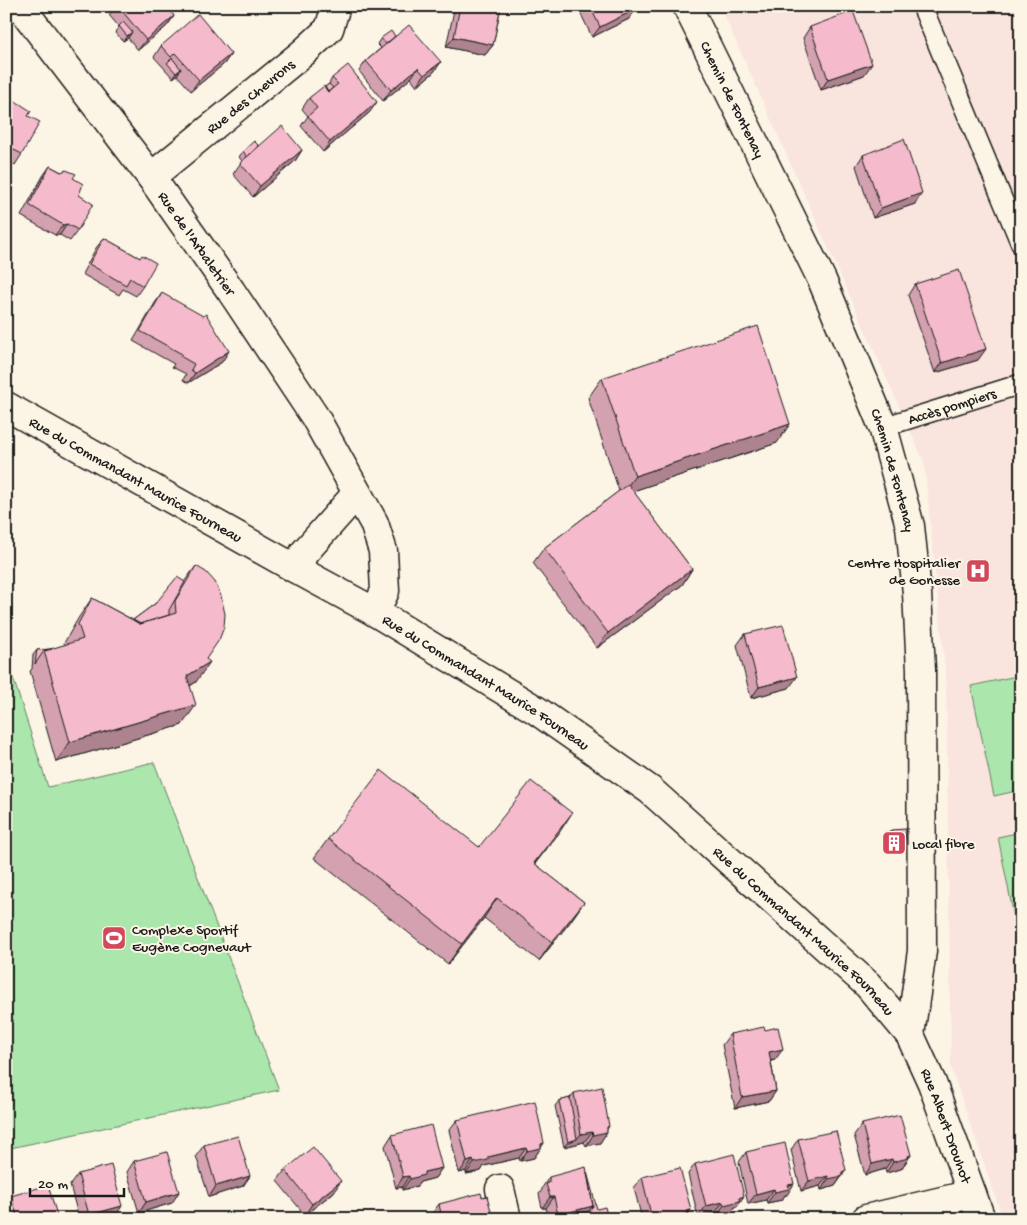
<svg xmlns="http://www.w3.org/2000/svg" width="1027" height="1225" font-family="'Gochi Hand',sans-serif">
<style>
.built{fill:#fae4de}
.green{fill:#abe6ac;stroke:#648164}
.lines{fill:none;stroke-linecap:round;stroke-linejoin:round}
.lane-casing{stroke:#1c1c1c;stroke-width:22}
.street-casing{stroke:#1c1c1c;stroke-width:31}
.lane{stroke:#fcf5e5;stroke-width:19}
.street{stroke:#fcf5e5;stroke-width:28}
.wall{fill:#d3a1af;stroke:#1c1c1c}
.shaded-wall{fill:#ac838f;stroke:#1c1c1c}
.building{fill:#f5bbcc;stroke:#1c1c1c}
.labels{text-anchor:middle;stroke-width:4;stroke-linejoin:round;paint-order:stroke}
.street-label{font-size:15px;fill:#1c1c1c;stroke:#fcf5e5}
.poi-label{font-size:15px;fill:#1c1c1c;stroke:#fcf5e5;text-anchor:start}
</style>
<rect width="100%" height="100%" fill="#fcf5e5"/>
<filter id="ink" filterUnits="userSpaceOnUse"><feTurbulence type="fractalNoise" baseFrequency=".02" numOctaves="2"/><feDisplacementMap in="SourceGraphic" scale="10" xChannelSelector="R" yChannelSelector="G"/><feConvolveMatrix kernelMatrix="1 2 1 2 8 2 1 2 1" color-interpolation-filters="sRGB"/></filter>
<g filter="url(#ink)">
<!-- built -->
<path class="built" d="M720 6H1021V1219H1003L951 1068 946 679 924 462Z"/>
<!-- green -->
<path class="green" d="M6 656 48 787 154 762 279 1090 6 1149Z
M1021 675V790L994 796 971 686Z
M1021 832V947H1020L998 837Z"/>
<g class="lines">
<defs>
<g id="lane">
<path d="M922 6 1021 244"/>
<path id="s1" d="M883 427 1021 384"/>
</g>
<g id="street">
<path id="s2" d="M20 6 151 177 231 291 315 417 374 523 383 551 385 591 375 612"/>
<path id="s3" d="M687 6 822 280 883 427 910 526 917 593 921 670 922 951 910 1035"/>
<path id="s4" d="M151 177 304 52 329 29 336 6"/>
<path id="s5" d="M6 406 296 569 375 612 536 710 650 790 868 985 910 1035 932 1083 981 1219"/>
<path d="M296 569 304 553 357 493"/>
<path d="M500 1189 507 1219"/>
<path d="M866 1219 972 1194"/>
</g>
</defs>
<!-- lane casing -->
<use href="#lane" class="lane-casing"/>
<!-- street casing -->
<use href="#street" class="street-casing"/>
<!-- lane -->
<use href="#lane" class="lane"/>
<!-- street -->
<use href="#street" class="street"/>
</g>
<!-- wall -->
<path class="wall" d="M110 6H166L174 16 167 26 138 50 128 38 123 41 115 32 119 27 109 15 113 10Z
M455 6H501L493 45 485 55 446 47Z
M577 6H635L636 9 629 19 592 37Z
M810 27 864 75 821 90 803 38Z
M395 36 441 62 433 73 417 86 411 78 383 101 359 71 366 61 381 48 377 44 381 38Z
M161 46 231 54 224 64 191 91 177 75 173 78 154 57Z
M332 78 370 112 323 152 301 126 308 116 302 109 309 98 325 87 329 84Z
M6 95 28 116 22 154 15 165 6 160Z
M259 146 302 150 295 161 253 197 233 174 242 161 239 157 243 151Z
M863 155 922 193 915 204 873 218 856 166Z
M50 166 73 178 79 195 78 230 70 241 60 235H55L21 216 43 176Z
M104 238 140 258 143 286 136 296 123 289 119 295 82 274 96 248Z
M915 284 978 360 935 373 908 295Z
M162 293 222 362 188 383 183 380 186 374 172 367 174 364 133 341 155 303Z
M602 378 777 443 633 491 692 569 682 585 597 648 533 563 544 548 619 491 588 398Z
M196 566 206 659 196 682 190 686 182 725 56 762 30 671 32 669 33 655 37 650 52 649 65 645 64 643 79 617 92 598 133 620 184 582Z
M745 634 789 688 751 698 737 645Z
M891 830 905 844 902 850H887V835Z
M559 833 535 864 584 902 570 922 539 961 484 918 448 964 314 858 328 839 479 847Z
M765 1030 775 1060 771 1061 776 1091 769 1101 735 1108 722 1045 730 1034Z
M574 1093 607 1130 600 1143 586 1146 584 1142 564 1147 555 1106 559 1101 570 1098Z
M457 1120 544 1143 534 1158 520 1161 519 1158 484 1166 481 1171 466 1174V1171L459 1173 449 1130Z
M862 1124 911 1155 901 1169 886 1173 885 1169 865 1175 854 1135Z
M392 1135 442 1168 435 1178 420 1182 417 1186 402 1190V1187L396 1188 385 1146Z
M798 1139 843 1175 835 1186 821 1190 820 1186 801 1191 791 1150Z
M204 1145 250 1176 243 1186 209 1197 196 1156Z
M746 1152 787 1195H785L782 1200 767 1203 766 1200 748 1204 739 1162Z
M134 1161 172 1203 139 1213 127 1172Z
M695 1164 737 1207H735L732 1211 716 1216 715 1213 698 1217 688 1174Z
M285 1170 334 1192 305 1215 277 1181Z
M78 1174 115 1217 109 1219H79L70 1185Z
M549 1177 597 1209 608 1219H549L546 1208H542L539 1194 542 1190V1188Z
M642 1177 685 1219H642L634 1188Z
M11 1196 58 1219H7L6 1215V1203Z
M439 1204 487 1217V1219H432L431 1215Z"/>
<!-- shaded-wall -->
<path class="shaded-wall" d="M636 9 629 19 592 37 600 27Z
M174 16 167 26 138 50 146 40Z
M132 32 128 38 123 41 127 36Z
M454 37 493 45 485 55 446 47Z
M231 54 224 64 191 91 199 80Z
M441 62 433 73 417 86 424 75Z
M872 64 864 75 821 90 828 79Z
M418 68 411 78 383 101 391 90Z
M181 69 177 75 173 78 176 73Z
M377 102 370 112 323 152 330 142Z
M302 150 295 161 253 197 260 186Z
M922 193 915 204 873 218 881 208Z
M67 224 60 235H55L63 225Z
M986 349 978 360 935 373 942 363Z
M229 351 222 362 188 383 195 373Z
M790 424 777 443 621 495 635 476Z
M692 569 682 585 597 648 608 633Z
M210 662 196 682 173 696 187 676Z
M797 677 789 688 751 698 759 687Z
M196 705 182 725 56 762 70 742Z
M572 813 559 833 520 882 534 863Z
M891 844H905L902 850H887Z
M497 898 484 918 448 964 462 944Z
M584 902 570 922 539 961 552 942Z
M783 1049 775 1060 761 1063 769 1052Z
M776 1091 769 1101 735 1108 742 1097Z
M609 1126 605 1133 607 1132 600 1143 586 1146 593 1135Z
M592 1132 584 1142 564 1147 568 1142 577 1139 581 1134Z
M544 1143 534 1158 520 1161 527 1151 541 1144Z
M526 1148 519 1158 484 1166 481 1171 466 1174 474 1163 488 1157Z
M911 1155 901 1169 886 1173 893 1162Z
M892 1159 885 1169 865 1175 872 1164Z
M473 1160 466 1171 459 1173 467 1162Z
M442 1168 435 1178 420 1182 417 1186 402 1190 410 1179 424 1172Z
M846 1170 835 1186 821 1190 828 1179Z
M250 1176 243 1186 209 1197 216 1186Z
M409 1176 402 1187 396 1188 403 1177Z
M828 1176 820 1186 801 1191 809 1181Z
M341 1181 334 1192 305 1215 312 1204Z
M794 1184 787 1195H785L782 1200 767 1203 775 1192 788 1185Z
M774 1189 766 1200 748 1204 756 1194Z
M179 1192 172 1203 139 1213 146 1202Z
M744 1196 737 1207H735L732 1211 716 1216 724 1205Z
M550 1197H554L546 1208H542Z
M723 1202 715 1213 698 1217 706 1206Z
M122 1206 115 1217 109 1219H87L89 1215Z
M593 1206 585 1216 563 1218 562 1219H555L558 1215Z
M691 1210 685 1219H671L672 1218Z
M671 1215 669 1219H657Z"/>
<!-- building -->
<path class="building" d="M118 6H166L174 16 146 40Z
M460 6H501L493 45 454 37Z
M590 6H635L636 9 600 27Z
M853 11 872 64 828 79 810 27Z
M198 14 231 54 199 80 175 53 171 57 161 46Z
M123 22 132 32 127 36 119 26Z
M409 25 441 62 424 75 418 68 391 90 366 61Z
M391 31 395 36 386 44 381 38Z
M172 58 181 69 176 73 167 63Z
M348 65 377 102 330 142 308 116 317 108 309 98 324 86 328 92 338 84 332 78Z
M329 84 333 88 328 92 325 87Z
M6 95 31 111 28 116 40 122 22 154 6 146Z
M282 126 302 150 260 186 240 163Z
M904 139 922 193 881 208 863 155Z
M254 141 259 146 247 157 243 151Z
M50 166 61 172 66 170 76 174 73 178 83 184 79 195 93 204 78 230 67 224 63 225 29 205Z
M104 238 140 258 142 255 156 263 143 286 130 278 126 285 89 264Z
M959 270 986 349 942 363 915 284Z
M162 293 203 316 206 314 229 351 195 373 191 370 194 364 180 356 182 354 140 331Z
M758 326 790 424 635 476 602 378Z
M628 484 692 569 608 633 544 548Z
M196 566 206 572 215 582 221 596 225 614 224 627 219 640 206 659 210 662 187 676 196 705 70 742 44 651 83 639 78 624 92 598 140 624 176 613 175 601Z
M177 577 185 582 169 610V615L140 624 133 620 156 603Z
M783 625 797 677 759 687 745 634Z
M52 649 44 651 35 664 37 650Z
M381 770 479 847 531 781 572 813 534 863 584 902 552 942 497 898 462 944 328 839Z
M906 829 905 844H891V830Z
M764 1027 765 1030 778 1027 783 1049 769 1052 776 1091 742 1097 730 1034Z
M602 1087 609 1126 607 1127V1132L593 1135 592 1132 581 1134 574 1093Z
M570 1098 577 1139 568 1142 559 1101Z
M535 1101 544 1143 541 1144V1148L527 1151 526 1148 488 1157V1160L474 1163 473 1160 467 1162 457 1120Z
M900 1115 911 1155 908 1156V1158L893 1162 892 1159 872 1164 862 1124Z
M431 1125 442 1168 424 1172V1175L410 1179 409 1176 403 1177 392 1135Z
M836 1131 846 1170 842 1172 843 1176 828 1179V1176L809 1181 798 1139Z
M238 1136 250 1176 216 1186 204 1145Z
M785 1143 794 1184 788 1185 789 1189 775 1192 774 1189 756 1194 746 1152Z
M313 1147 341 1181 312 1204 285 1170Z
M167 1152 179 1192 146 1202 134 1161Z
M734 1154 744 1196 739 1198 740 1201 724 1205 723 1202 706 1206 695 1164Z
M111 1165 122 1206 89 1215 78 1174Z
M586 1167 593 1206 558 1215 554 1197H550L546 1184 549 1183V1177Z
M680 1168 691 1210 687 1211 688 1214 672 1218 671 1215 657 1219H652L642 1177Z
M587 1172 597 1209 605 1207 608 1219H563V1218L589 1211 593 1206Z
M48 1185 58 1219H18L11 1196Z
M481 1193 482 1197 487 1196 491 1211 486 1213 487 1219H442L439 1204Z"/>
</g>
<!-- icons -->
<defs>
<symbol id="hospital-square" viewBox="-11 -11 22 22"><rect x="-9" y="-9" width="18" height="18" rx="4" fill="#d1495b" stroke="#fcf5e5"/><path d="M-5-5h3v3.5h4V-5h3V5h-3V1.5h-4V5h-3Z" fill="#fff"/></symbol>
<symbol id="building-square" viewBox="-11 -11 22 22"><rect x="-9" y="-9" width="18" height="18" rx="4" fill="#d1495b" stroke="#fcf5e5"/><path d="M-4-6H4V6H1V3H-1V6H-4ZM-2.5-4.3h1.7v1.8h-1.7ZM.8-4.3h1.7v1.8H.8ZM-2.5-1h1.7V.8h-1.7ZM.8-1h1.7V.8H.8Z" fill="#fff"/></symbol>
<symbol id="stadium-square" viewBox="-11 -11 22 22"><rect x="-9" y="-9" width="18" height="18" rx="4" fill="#d1495b" stroke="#fcf5e5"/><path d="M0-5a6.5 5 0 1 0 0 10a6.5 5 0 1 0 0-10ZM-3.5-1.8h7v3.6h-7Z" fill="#fff"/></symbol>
</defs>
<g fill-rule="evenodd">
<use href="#hospital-square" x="964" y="557" width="28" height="28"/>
<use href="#building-square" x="880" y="829" width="28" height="28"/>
<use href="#stadium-square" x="100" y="924" width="28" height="28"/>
</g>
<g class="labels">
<!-- street labels -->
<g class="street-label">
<text dy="5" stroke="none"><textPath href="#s4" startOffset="128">Rue des Chevrons</textPath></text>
<text dy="5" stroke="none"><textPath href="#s3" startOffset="104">Chemin de Fontenay</textPath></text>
<text dy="5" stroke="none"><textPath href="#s2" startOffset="296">Rue de l'Arbaletrier</textPath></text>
<text dy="5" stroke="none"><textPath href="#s1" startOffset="72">Accès pompiers</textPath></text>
<text dy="5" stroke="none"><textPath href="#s3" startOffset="509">Chemin de Fontenay</textPath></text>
<text dy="5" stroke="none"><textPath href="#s5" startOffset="149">Rue du Commandant Maurice Fourneau</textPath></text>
<text dy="5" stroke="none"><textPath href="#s5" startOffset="554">Rue du Commandant Maurice Fourneau</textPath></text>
<text dy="5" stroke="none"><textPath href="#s5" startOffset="959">Rue du Commandant Maurice Fourneau</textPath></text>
<text dy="5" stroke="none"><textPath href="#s5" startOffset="1206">Rue Albert Drouhot</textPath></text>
</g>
<!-- poi labels -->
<g class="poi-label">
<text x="960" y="567" text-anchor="end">Centre Hospitalier<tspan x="960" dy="17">de Gonesse</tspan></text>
<text x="912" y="848">Local fibre</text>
<text x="132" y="934">Complexe Sportif<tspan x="132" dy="17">Eugène Cognevaut</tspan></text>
</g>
</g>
<!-- margin -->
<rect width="1027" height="1225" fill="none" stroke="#fcf5e5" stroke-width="25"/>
<rect x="12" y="12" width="1002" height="1200" fill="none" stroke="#1c1c1c" stroke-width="2" filter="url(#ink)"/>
<!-- scale -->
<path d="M30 1188v8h94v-8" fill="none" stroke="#1c1c1c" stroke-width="2.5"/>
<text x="38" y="1188" font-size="15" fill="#1c1c1c" stroke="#fcf5e5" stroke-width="4" paint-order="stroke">20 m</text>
</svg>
